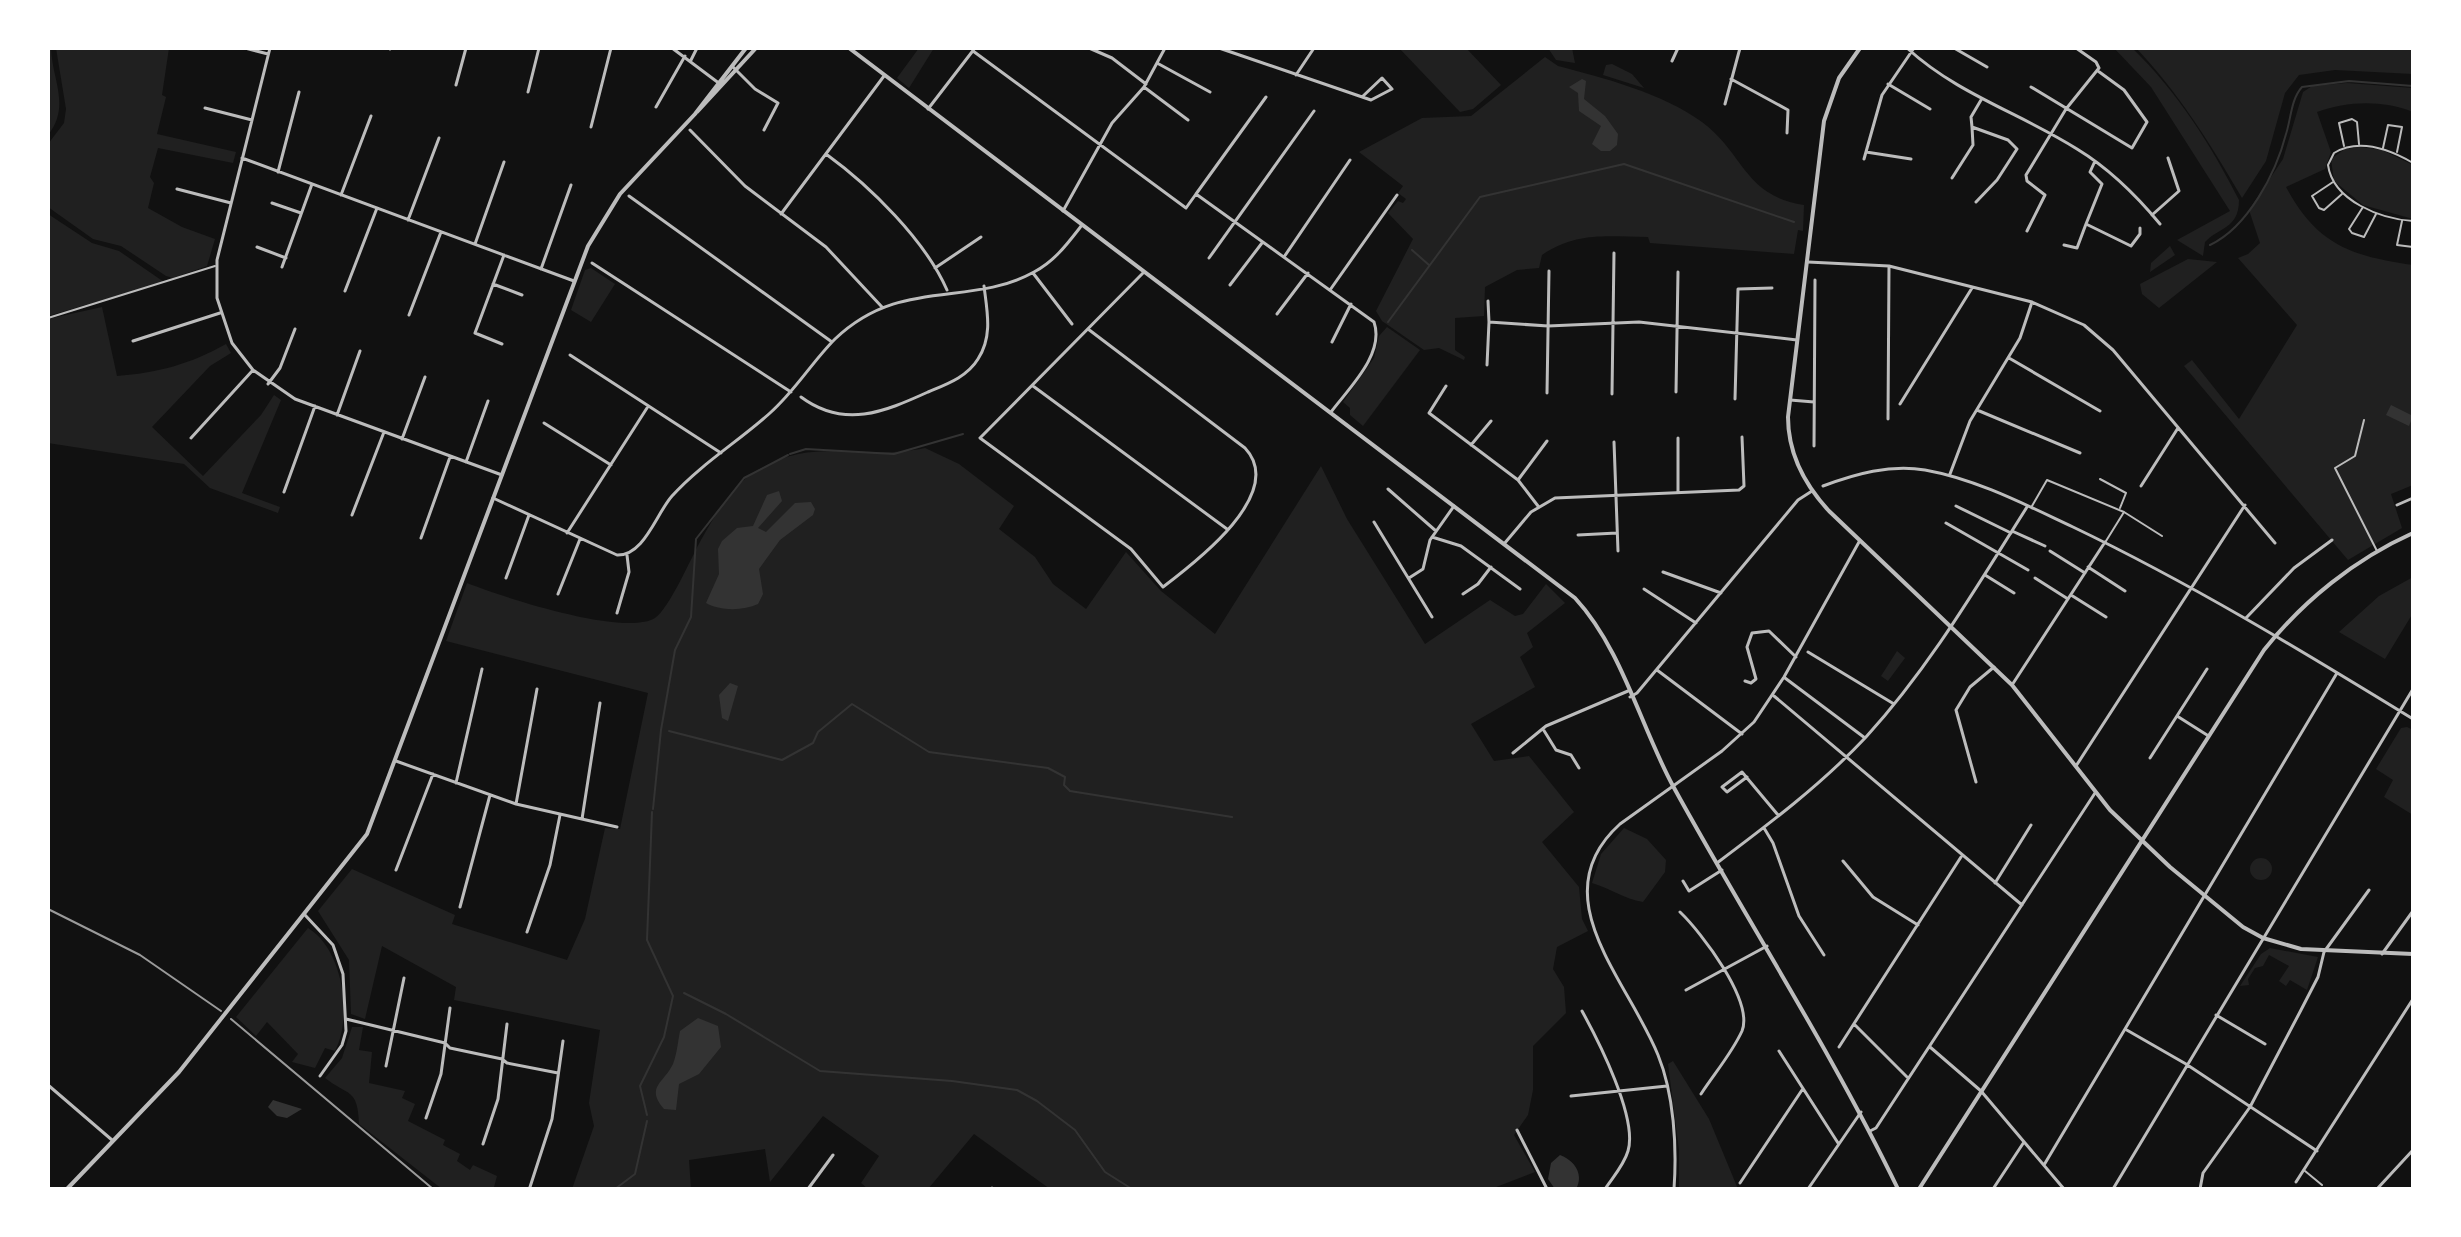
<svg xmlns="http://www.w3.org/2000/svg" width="2461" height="1237" font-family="'Public Sans',sans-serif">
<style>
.green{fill:#202020}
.water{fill:#333}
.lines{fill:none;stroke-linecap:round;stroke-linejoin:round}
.stream{stroke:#333;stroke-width:2}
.service{stroke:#bcbcbc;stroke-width:2}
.minor{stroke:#bcbcbc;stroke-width:3}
.tertiary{stroke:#bcbcbc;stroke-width:4}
.rail{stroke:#9a9a9a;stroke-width:2}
</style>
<rect width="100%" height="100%" fill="#111"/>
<!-- green -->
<path class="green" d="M48 48H51C52 80 71 106 48 135Z
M56 48H169L162 95 166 97 157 134 236 152 233 163 158 148 150 177 154 183 148 208 182 227 215 239 207 266 173 278 166 276 121 246 93 239 48 207V144L64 123 66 109Z
M919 48H934L909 88 897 78Z
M1399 48H1466L1501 85 1473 109 1460 112Z
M1548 48H1572L1575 63 1556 60Z
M2114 48H2132C2177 91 2211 145 2239 200 2239 229 2219 227 2205 242L2203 256 2177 240 2230 211 2151 87Z
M2136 48H2413V74L2335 70 2299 75 2285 93 2266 161 2242 198C2211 145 2179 93 2136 48Z
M1545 57 1558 66C1604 78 1662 93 1702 122 1744 153 1744 196 1804 205L1803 231 1798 230 1794 254 1650 243 1648 237C1607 237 1578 231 1542 255L1539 268 1517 270 1485 287 1484 316 1455 318V350L1465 357 1464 360 1439 348 1424 350 1382 321 1376 311 1413 239 1388 213 1398 201 1403 203 1406 199 1398 193 1403 186 1359 152 1422 118 1471 116Z
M1612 64 1632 74 1644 88 1603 75 1606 65Z
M2347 83 2413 88V112C2382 100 2348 101 2317 112L2331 152 2325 169 2286 187C2317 245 2351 256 2413 265V485L2391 494 2402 528 2348 560 2184 366 2192 360 2239 419 2297 325 2238 258 2248 254 2260 243 2249 210 2283 159 2303 92 2312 86Z
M2360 147 2382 150 2413 165V219L2363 205 2334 181 2331 159 2345 149Z
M48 214 92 243 119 251 164 282 48 316Z
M2170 246 2175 255 2150 272 2151 263Z
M2188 259 2217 262 2159 308 2142 294 2140 284Z
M591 268 615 284 591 322 571 310 585 270Z
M102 307 117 376C157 373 191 364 226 344L231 353 210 366 152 427 203 476 261 415 274 395 281 400 242 493 280 507 278 513 210 488 184 464 48 443V319Z
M1387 327 1420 350 1363 426 1350 415V408L1343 402 1374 358 1379 336Z
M925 448 959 464 1014 506 999 529 1035 557 1053 584 1086 609 1126 552 1161 591 1215 634 1321 466 1347 519 1425 644 1490 600 1515 616 1523 614 1546 584 1565 603 1527 633 1533 647 1520 657 1535 687 1471 724 1494 761 1529 756 1574 812 1542 842 1579 887 1582 919 1588 931 1557 947 1553 969 1564 987 1566 1013 1533 1046V1090L1528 1115 1514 1135 1535 1172 1491 1189H1050L974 1134 928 1189H868L861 1183 879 1156 823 1116 770 1182 765 1149 689 1160 691 1189H572L594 1126 589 1103 600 1030 454 1000 456 987 382 946 365 1019 351 1014 349 960 318 911 352 869 455 915 452 924 567 960 585 919 605 828 620 829 648 693 446 641 467 583C502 597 625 637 655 618 669 609 692 556 701 540 714 517 731 487 753 473 814 434 860 462 925 448Z
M2413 577V613L2385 659 2339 632 2379 596Z
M1897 651 1905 658 1888 681 1881 676Z
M2407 727 2413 730V815L2384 797 2393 780 2376 769 2401 728Z
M1624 828 1647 839 1666 860 1665 872 1643 902C1624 899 1610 888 1592 883L1601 854Z
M2250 869a11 11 0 1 1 22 0a11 11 0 1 1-22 0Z
M308 928C343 949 353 1017 335 1051L325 1048 315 1068 292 1062 298 1054 267 1022 256 1036 236 1017Z
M2270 948 2318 957 2307 990 2290 980 2286 986 2279 981 2289 966 2269 955 2263 966 2255 968 2248 979 2249 985 2240 986 2261 954Z
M352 1027H363L359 1050 372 1052 369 1083 405 1091 402 1098 415 1104 408 1121 445 1140 443 1145 460 1154 457 1161 470 1170 473 1165 497 1176 494 1187 497 1189H442L359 1124C358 1088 348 1096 325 1078L342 1058Z
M1673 1061 1709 1119 1738 1189H1679V1150L1668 1064Z"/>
<!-- water -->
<path class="water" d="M1582 79 1586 81 1584 99 1605 116 1618 134 1617 145 1610 151H1601L1592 144 1601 126 1579 111 1578 93 1569 87Z
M2391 405 2413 416 2409 426 2386 415Z
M779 491 782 501 758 528 766 532 795 503 811 502 815 509 813 515 780 540 759 569 763 594 758 604C743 611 720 611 706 603L719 574 718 549 722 541 737 528 753 526 767 495Z
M730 683 738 686 728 721 722 718 719 695Z
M698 1018 718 1026 721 1047 699 1074 679 1084 676 1110 664 1109C645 1087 664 1083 673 1064 677 1054 678 1041 680 1031Z
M273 1100 302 1109 287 1118 277 1116 268 1107Z
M1560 1155C1575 1161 1584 1174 1576 1189H1555L1548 1179 1551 1163Z"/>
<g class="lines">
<!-- stream -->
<path class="stream" d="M2210 245C2248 227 2276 173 2286 134 2291 119 2291 99 2302 87L2349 81 2413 86
M1412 250 1429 265
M1388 322 1480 197 1624 164 1794 222
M790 454 806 449 894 454 963 434
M669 731 782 760 813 743 818 732 852 704 929 752 1048 768 1065 777 1064 785 1070 791 1232 817
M653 809 661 730 675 650 691 617 696 539 744 478 788 455
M684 993 726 1014 820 1071 952 1081 1017 1090 1037 1101 1075 1130 1105 1172 1132 1189
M647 1115 640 1086 664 1037 673 996 647 940 652 812
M615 1189 635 1174 647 1121"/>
<!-- service -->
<path class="service" d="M2344 146 2339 123 2352 119 2357 122 2359 144
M2383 148 2388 125 2402 127 2397 152
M2413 163C2389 149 2359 138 2334 153L2328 165C2333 201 2381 219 2413 221
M2333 182 2312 196 2319 208 2324 210 2342 194
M2363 207 2349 229 2352 233 2364 237 2376 214
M2402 221 2397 245 2413 247
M48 318 215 266
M2364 420 2355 456 2335 468 2377 551
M2100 479 2126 493 2120 508
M2032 506 2047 480 2124 512
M2106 541 2124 512 2162 536
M2305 1171 2322 1185"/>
<!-- minor -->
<path class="minor" d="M245 48 268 54
M270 48 217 260V298L232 343 253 370 295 399 502 475
M672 48 720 84
M1089 48 1112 58 1146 84
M1219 48 1371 100 1392 89 1382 78 1362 97
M1907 48C1957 94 2020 113 2077 149 2110 169 2136 195 2160 224
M1954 48 1987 67
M390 49 391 48
M973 51 1186 208 1196 194
M691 60 697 48
M1672 61 1678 48
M1157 63 1210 92
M732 66 755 89 778 103 764 130
M1296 75 1314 48
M1731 79 1788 110 1787 133
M1888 84 1930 109
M456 85 466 48
M1144 87 1188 120
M2031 87 2132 148 2147 122 2124 90 2098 71
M528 92 539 48
M1266 97 1196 194 1374 322C1385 354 1349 388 1331 412
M1725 104 1740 48
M656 107 685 56
M205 108 252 120
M928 109 975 48
M591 127 611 48
M690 130 745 186 826 247 882 307
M1866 152 1911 159
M826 154C870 186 925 240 947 290
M242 158 574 281
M1864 159 1882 95 1914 48
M2095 161 2090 172 2102 184 2086 224 2131 246 2140 234V228
M278 172 299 92
M1952 178 1973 145 1972 127
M177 189 231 203
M341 195 371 116
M629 196 832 342
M1976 202 1997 180 2017 149 2008 140 1972 127 1971 117 1981 100
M272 203 301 213
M1063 211 1112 123 1144 87 1165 48
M781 214 884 76
M2152 215 2179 191 2168 158
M408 220 439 138
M2027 231 2045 195 2027 181 2026 175 2066 109 2099 68 2096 62 2076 48
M475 244 504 162
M2064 245 2077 248 2086 224
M257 247 286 258
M1284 257 1350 160
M1209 258 1314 111
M1808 262 1889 266 2032 302 2084 325 2113 350 2275 543
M592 263 791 392
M282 267 312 184
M935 268 981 237
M541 269 571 185
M1033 273 1072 324
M493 284 522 295
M1230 285 1262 243
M1330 290 1397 195
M345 291 377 208
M1488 301 1489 322
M1277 314 1308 273
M409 315 441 232
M1088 329 1245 448C1287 493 1196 562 1163 587L1131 549 980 438 1144 272
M133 341 220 313
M1332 342 1351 304
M502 344 475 333 504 255
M570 355 721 453
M2009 358 2100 411
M1487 365 1489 322 1548 326 1639 322 1797 340
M268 384 280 368 295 329
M1033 386 1227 529
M1446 386 1429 413 1518 480 1538 506
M1676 392 1678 272
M1547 393 1549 271
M1612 394 1614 253
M801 397C844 429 884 412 928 392 947 384 967 377 978 359 993 336 987 311 984 286
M1735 399 1738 289 1772 288
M1790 400 1814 402
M1900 404 1972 288
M1977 410 2080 453
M337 415 360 351
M1888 419 1889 266
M544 423 611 465
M191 438 253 370
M1678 438V491
M402 439 425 377
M1614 442 1618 551
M1471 445 1491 421
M1814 446 1815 280
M466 462 488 401
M1950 474 1970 421 2020 338 2032 302
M1518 480 1547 441
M1823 486C1855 474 1890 464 1925 470 1976 479 2026 505 2073 527 2190 583 2302 651 2413 719
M2141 486 2178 428
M1388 489 1436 531
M284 492 315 406
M493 498 617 555C644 556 656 514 672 496 701 464 739 441 770 413 795 391 812 362 835 339 901 276 969 308 1034 272 1055 261 1068 243 1082 225
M2397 505 2413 498
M1956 506 2011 533
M352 515 384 432
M1374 522 1432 617
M1946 523 2028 570
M2012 531 2045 546
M567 533 647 408
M1578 535 1617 533
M1432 537 1461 546 1520 589
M421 538 450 457
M1504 544 1531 512 1555 498 1739 490 1744 486 1742 437
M2050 551 2085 573
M2088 567 2125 591
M1663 572 1721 593
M1985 575 2014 593
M506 578 529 515
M1409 578 1423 569 1430 540 1454 506
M2035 578 2068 599
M1644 589 1696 623
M558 594 580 539
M1463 594 1478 584 1491 567
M2071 595 2106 617
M617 613 629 572 627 555
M2246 618 2294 568 2332 540
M1808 652 1894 704
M1657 670 1742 734
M1785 678 1865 738
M1745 681 1751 683 1756 679 1747 647 1752 633 1769 631 1796 657
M2012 685 2105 542
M1774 696 2022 905
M1630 697 1637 693 1798 500 1812 491
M2177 716 2207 735
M1543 729 1556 750 1571 755 1579 768
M1513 753 1546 726 1628 691
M2150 758 2207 669
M396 761 516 804 617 827
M2076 766 2245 505
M1747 777 1727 792 1722 787 1742 772 1778 815
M1976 782 1956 710 1970 687 1994 667
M456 783 482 669
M516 804 537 689
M582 819 600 703
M1764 828 1773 843 1799 916 1824 955
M1843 861 1873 897 1918 925
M1717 863C1769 824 1822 784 1866 737 1930 667 1977 586 2027 507
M396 870 433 774
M1683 881 1689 891 1722 870
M1995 883 2031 825
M460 907 490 795
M1680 912C1701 932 1754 1001 1742 1031 1732 1053 1714 1074 1701 1094
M305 915 333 945 343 974 346 1031 342 1045 320 1076
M527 932 550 865 560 815
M2382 954 2413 911
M1686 990 1767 946
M1582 1011C1598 1040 1638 1118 1628 1151 1624 1165 1613 1177 1605 1189
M2216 1015 2265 1044
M346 1019 445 1043 450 1048 502 1059 507 1063 558 1073
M1854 1024 1908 1078
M2125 1029 2186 1064 2317 1151
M1839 1047 1961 857
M1930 1047 1981 1091 2064 1189
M1779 1051 1838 1143
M386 1066 404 978
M48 1085 112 1140
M1571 1096 1667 1086
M426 1118 441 1074 450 1008
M1517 1130 1547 1189
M1870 1131 1876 1128 2095 793
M483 1144 498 1099 507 1024
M2044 1165 2337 673
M2296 1182 2413 999
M1740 1183 1802 1090
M530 1187 552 1119 563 1041
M759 1189H775
M808 1189 833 1155
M991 1189 992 1188
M1674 1189C1677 1147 1674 1094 1658 1055 1628 980 1540 896 1620 824L1722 751 1754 722 1784 677 1859 542
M1808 1189 1861 1112
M1993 1189 2024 1142
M2113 1189 2413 689
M2200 1189 2203 1173 2250 1107 2301 1010 2318 977 2324 952 2369 890
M2377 1189 2413 1150"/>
<!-- tertiary -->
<path class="tertiary" d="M849 48 1575 598C1622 649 1640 725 1673 786 1747 921 1831 1050 1898 1189
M1860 48 1839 78 1824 121 1788 417C1788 453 1804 484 1829 511L2012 685 2110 810 2170 867 2243 927 2263 938 2301 949 2413 954
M697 112 756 48
M67 1189 179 1072 367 834 588 246 620 194 695 114 746 48
M1919 1189 2264 650C2303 601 2355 559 2413 533"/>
<!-- rail -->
<path class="rail" d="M48 909 140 955 221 1011
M231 1019 433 1189"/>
</g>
<!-- border -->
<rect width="2461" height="1237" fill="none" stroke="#ffffff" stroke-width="100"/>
</svg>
